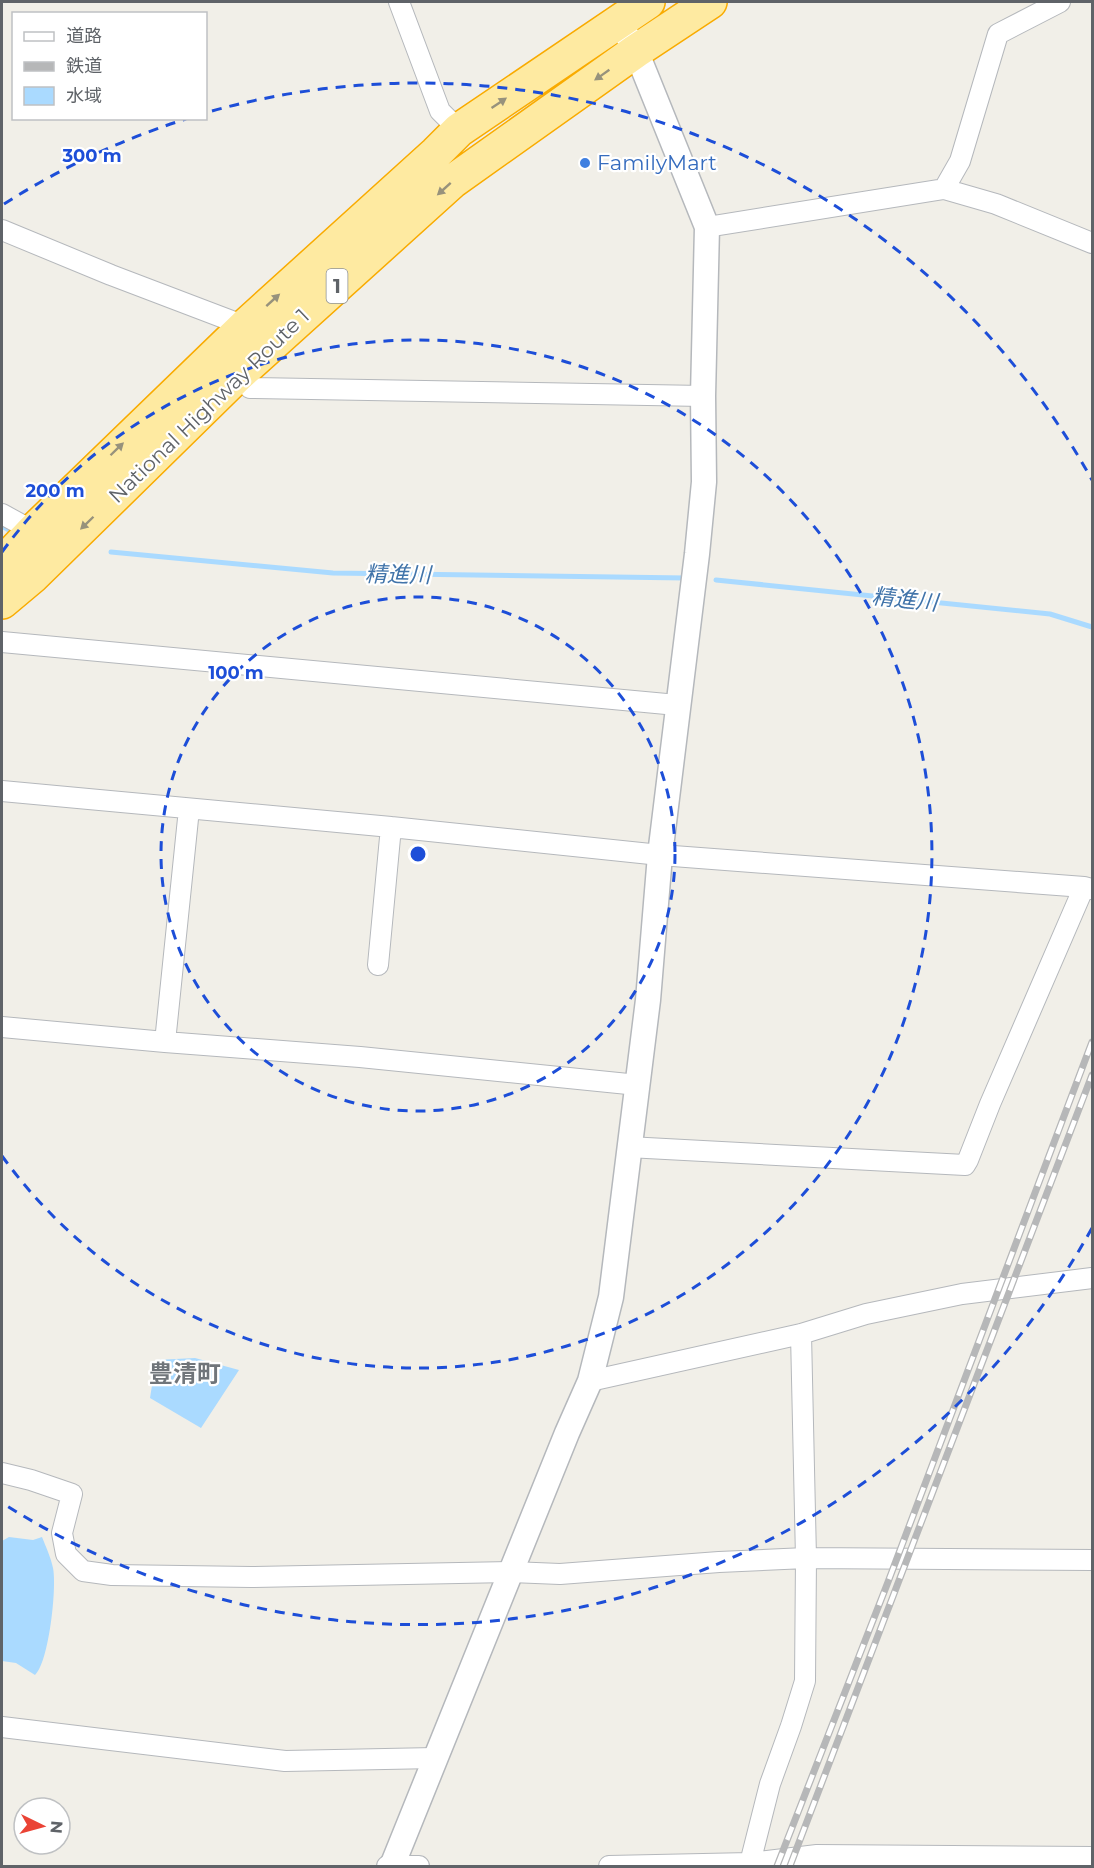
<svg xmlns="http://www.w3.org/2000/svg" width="1094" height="1868" font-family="Montserrat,'Noto Sans JP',sans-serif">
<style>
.water{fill:#aadaff}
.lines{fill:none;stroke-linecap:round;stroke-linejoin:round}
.stream{stroke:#aadaff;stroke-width:5}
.minor-casing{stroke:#b5b8bc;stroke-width:22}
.tertiary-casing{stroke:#b5b8bc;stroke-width:27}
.trunk-casing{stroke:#f9ab00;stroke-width:36}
.minor{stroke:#fff;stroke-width:20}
.tertiary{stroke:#fff;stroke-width:24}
.trunk{stroke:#feeaa1;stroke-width:33}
.rail-casing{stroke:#b6b7b8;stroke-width:7}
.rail{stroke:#fff;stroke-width:4.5;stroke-dasharray:14;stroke-linecap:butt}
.oneway{fill:#97927c}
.ring{fill:none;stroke:#1d4ed8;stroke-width:3;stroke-dasharray:10 8}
.shop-dot{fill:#3f7fe0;stroke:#fff;stroke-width:2}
.labels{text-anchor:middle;stroke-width:4.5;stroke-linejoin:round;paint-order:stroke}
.shield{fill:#fff;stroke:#8f9295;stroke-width:1.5}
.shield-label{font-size:20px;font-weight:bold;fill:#5f6368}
.shop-label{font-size:21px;fill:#366cbe;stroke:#fff;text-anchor:start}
.street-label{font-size:21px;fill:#5f6368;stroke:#fff}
.water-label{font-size:22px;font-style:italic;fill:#4174aa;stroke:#fff}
.quarter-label{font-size:24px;font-weight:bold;fill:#70757a;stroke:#fff}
.centre{fill:#1d4ed8;stroke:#fff;stroke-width:3}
.ring-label{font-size:18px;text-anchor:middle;font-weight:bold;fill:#1d4ed8;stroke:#fff;stroke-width:4.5;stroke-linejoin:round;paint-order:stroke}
</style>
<rect width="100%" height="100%" fill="#f1efe8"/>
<!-- water -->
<path class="water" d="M195 1358 239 1370 201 1428 150 1398 156 1360Z
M9 1537 33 1540 42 1537C46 1547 51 1558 53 1568 57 1587 49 1662 35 1675L16 1663 2 1661V1541Z"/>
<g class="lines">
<!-- stream -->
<path class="stream" d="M2 526 16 534
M111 552 333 573 686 578
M716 580 1050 614 1092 627"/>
<defs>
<path id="minor" d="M399 2 440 111 459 130
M944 189 960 161 998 34 1060 2
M707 227 944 189 996 204 1092 243
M2 230 111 275 245 326
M238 375 250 388 703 396
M2 514 33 531
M2 642 677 705
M2 791 391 827 660 855 1084 887 1092 889
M378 965 391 827
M2 1027 165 1042 360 1057 638 1085
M165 1042 189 809
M628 1147 965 1165 968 1160 990 1104 1084 887
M590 1381 801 1334 866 1314 962 1294 1092 1278
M2 1473 31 1480 72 1494 62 1533 66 1554 83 1571 112 1575 251 1577 511 1572 560 1574 719 1562 806 1558 1092 1560
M2 1727 285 1761 435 1758
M750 1863 770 1784 791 1726 805 1681 806 1558 801 1334
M387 1866H419
M609 1866 750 1863 817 1855 1092 1857"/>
<path id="tertiary" d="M392 1866 567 1433 590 1381 611 1297 648 1000 660 855 697 554 704 482 703 396 707 227 636 51 628 37"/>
<path id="trunk" d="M2 564 33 531 245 326 436 153 459 130 648 2
M2 602 33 576 238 375 453 181 636 51 710 2"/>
</defs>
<!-- minor casing -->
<use href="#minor" class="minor-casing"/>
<!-- tertiary casing -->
<use href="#tertiary" class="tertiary-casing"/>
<!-- trunk casing -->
<use href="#trunk" class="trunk-casing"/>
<!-- minor -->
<use href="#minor" class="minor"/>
<!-- tertiary -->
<use href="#tertiary" class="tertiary"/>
<!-- trunk -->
<use href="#trunk" class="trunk"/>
<defs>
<path id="rail" d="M777 1866 888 1582 1092 1042
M790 1866 1092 1075"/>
</defs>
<!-- rail casing -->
<use href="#rail" class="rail-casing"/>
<!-- rail -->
<use href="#rail" class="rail"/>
</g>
<!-- one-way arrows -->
<defs><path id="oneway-solid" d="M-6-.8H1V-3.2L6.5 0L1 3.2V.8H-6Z" transform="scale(1.5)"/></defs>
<g class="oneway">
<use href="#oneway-solid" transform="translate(602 75) rotate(145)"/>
<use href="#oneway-solid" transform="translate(499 103) rotate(-34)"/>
<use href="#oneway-solid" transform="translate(444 189) rotate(138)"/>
<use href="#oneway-solid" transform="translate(273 300) rotate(-42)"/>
<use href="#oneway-solid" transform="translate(117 449) rotate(-44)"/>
<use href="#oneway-solid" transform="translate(87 523) rotate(136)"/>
</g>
<!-- distance rings -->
<g class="ring">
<circle cx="418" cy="854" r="257"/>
<path d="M2 552A514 514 0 1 1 2 1156"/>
<path d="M1092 1228A771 771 0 0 1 4 1504M4 204A771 771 0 0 1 186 119M212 111A771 771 0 0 1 1092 480"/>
</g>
<!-- markers -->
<circle class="shop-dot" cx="585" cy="163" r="6"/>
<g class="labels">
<!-- shield labels -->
<rect class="shield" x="326.5" y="269" width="21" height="34" rx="4.5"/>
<g class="shield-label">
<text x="337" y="293">1</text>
</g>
<!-- shop labels -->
<g class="shop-label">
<text x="597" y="170">FamilyMart</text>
</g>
<!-- street labels -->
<g class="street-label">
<text transform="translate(209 406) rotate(-44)" y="7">National Highway Route 1</text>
</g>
<!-- water labels -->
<g class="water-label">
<text transform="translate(398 574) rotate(1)" y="8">精進川</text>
<text transform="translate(905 599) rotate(6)" y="8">精進川</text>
</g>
<!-- quarter labels -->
<g class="quarter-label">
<text x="185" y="1382">豊清町</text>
</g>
</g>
<circle cx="418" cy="854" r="9" class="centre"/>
<g class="ring-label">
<text x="92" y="162">300 m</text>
<text x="55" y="497">200 m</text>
<text x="236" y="679">100 m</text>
</g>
<!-- border -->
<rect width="1094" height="1868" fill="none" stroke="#5f6368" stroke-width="6"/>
<!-- legend -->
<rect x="12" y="12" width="195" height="108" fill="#ffffff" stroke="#bfc1c3" stroke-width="1.5"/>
<rect x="24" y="32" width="30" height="9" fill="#ffffff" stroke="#bfc1c3" stroke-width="1.5"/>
<text x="66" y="42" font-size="18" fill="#5f6368">道路</text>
<rect x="24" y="62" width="30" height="9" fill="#b6b7b8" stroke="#bfc1c3" stroke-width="1.5"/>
<text x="66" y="72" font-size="18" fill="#5f6368">鉄道</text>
<rect x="24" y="87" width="30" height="18" fill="#aadaff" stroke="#bfc1c3" stroke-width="1.5"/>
<text x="66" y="102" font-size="18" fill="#5f6368">水域</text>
<!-- north arrow -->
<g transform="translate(42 1826) rotate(95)"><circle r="28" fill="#ffffff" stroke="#bfc1c3" stroke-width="1.5"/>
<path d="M0-4.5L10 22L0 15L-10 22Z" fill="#ea4335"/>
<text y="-9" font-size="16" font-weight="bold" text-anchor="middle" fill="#5f6368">N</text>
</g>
</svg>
